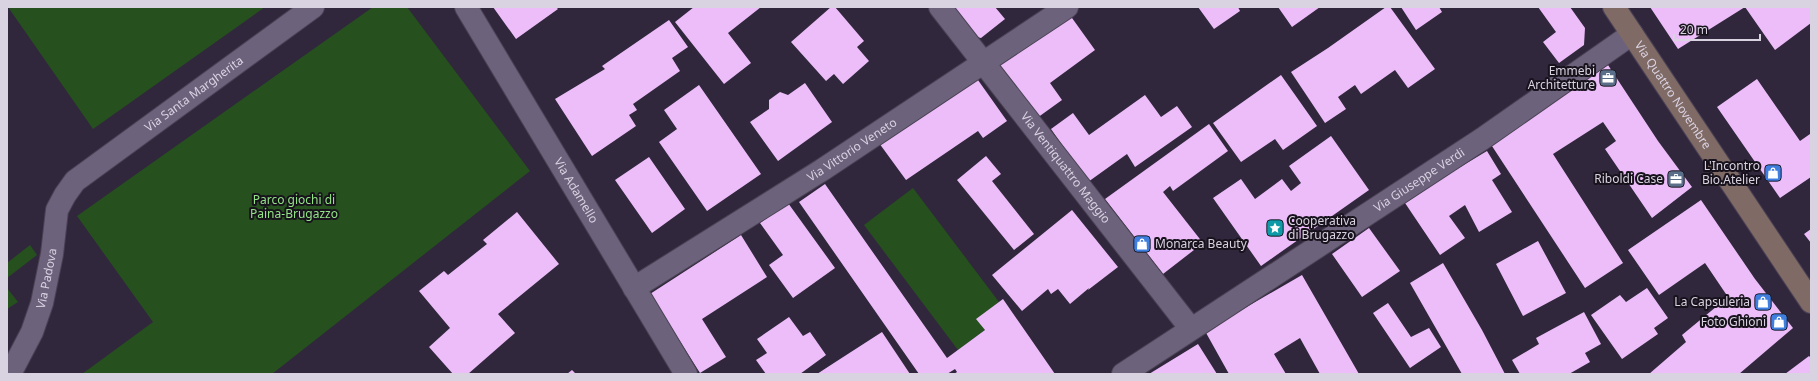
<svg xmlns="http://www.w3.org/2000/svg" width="1818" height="381" font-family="'Noto Sans',sans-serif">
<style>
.green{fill:#26501e}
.building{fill:#ecbdf9}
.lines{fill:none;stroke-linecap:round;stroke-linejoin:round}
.street-casing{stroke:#4b4255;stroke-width:24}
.secondary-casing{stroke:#4b4255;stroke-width:24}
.street{stroke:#6d627c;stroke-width:22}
.secondary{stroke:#7f6a65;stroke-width:22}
.labels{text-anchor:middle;stroke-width:4;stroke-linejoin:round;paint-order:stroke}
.poi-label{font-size:12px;fill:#d9d2e1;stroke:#17121c;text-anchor:end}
.street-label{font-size:12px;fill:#d9d2e1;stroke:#17121c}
.park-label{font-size:12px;fill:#93e486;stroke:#17121c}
</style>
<rect width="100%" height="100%" fill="#31273d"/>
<!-- green -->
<path class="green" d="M8 7H265L93 129Z
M373 7H407L530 171 272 374H82L153 322 77 216Z
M913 188 999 302 977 319 985 330 958 350 864 225Z
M30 245 37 255 7 278V263Z
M7 288 18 302 7 309Z"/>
<!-- building -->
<path class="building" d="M493 7H556L558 9 516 39Z
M694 7H761L728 33 751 63 724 84 675 22Z
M831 7H835L864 41 857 47 869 61 843 84 834 74 826 81 791 42Z
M947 7H995L1005 19 981 38 969 35Z
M1198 7H1238L1240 11 1214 29Z
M1278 7H1320L1292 27Z
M1386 7H1390L1435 69 1408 88 1395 70 1361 94 1355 85 1338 97 1346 109 1325 123 1291 72 1328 48Z
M1401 7H1439L1442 12 1416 30Z
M1538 7H1570L1585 28 1584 45 1559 63 1543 42 1556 32Z
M1650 7H1745L1678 49Z
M1745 7H1811V23L1775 50Z
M1067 11 1095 50 1050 83 1062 100 1037 118 996 61Z
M669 20 688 47 672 58 680 71 633 104 637 110 629 115 636 126 592 156 555 99 605 69 602 66Z
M1608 65 1658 141 1692 187 1652 218 1605 149 1616 141 1603 122 1553 154 1623 263 1585 288 1490 143Z
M973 73 1007 121 983 138 978 131 906 180 879 143Z
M1281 75 1317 126 1283 150 1275 139 1241 162 1213 123Z
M1757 79 1800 141 1810 134 1811 136V177L1780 198 1717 107Z
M805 83 832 122 778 161 750 122 769 109V100L780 92 788 95Z
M699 85 761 174 707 211 659 142 677 129 664 110Z
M1145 95 1161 117 1177 106 1192 127 1135 167 1127 154 1088 182 1051 129 1073 113 1089 135Z
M1209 124 1228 151 1173 191 1170 186 1163 192 1203 243 1163 274 1105 199Z
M1331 136 1369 190 1261 266 1213 198 1241 179 1255 199 1282 179 1291 191 1301 183 1289 166Z
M1487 151 1501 174 1492 180 1512 212 1479 232 1465 205 1449 216 1465 238 1440 255 1405 203 1445 176Z
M986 156 1001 174 992 181 1034 234 1014 250 957 180Z
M649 157 685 209 652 233 615 180Z
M825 184 947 358 985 330 976 319 1003 299 1055 374H954L957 372 955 369 947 374H919L799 202Z
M1701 200 1755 279 1793 328 1739 374H1649L1686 342 1682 335 1728 297 1705 263 1659 295 1628 250Z
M788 203 835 268 793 298 769 265 783 255 760 223Z
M1072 210 1118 267 1088 290 1089 288 1070 304 1058 289 1051 294 1048 289 1022 311 992 275Z
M517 212 559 264 498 314 515 333 468 374H453L429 347 450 328 419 291 444 271 448 275 487 244 483 240Z
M1369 228 1400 271 1362 297 1332 254Z
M1811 229V243L1804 234Z
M741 235 767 277 702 319 726 357 700 373 650 294Z
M1538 241 1566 293 1523 316 1496 264Z
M1443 263 1482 330 1505 374H1462L1410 283Z
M1302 275 1359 374H1320L1300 338 1274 354 1286 374H1229L1205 331Z
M1647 288 1668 318 1654 328 1658 334 1622 359 1591 315 1620 295 1626 302Z
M1388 303 1411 337 1429 328 1441 347 1410 368 1373 313Z
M1584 312 1601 344 1585 353 1590 362 1569 374H1520L1512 360 1539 344 1536 338Z
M789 317 803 336 810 332 826 355 800 374H766L756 360 767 353 757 339Z
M882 332 910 374H817L837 361Z
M1198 344 1217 374H1149Z
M1809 356 1811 358V374H1785Z
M572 370 576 374H567Z"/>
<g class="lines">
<defs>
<g id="street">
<path id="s1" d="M466 7 686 374"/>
<path id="s2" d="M940 7 1191 329"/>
<path id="s3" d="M634 288 822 170 1067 7"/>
<path id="s4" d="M10 374 32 332 42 303 52 254 57 210 65 195 75 181 313 7"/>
<path id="s5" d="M1123 374 1482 139 1632 34"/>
</g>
<g id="secondary">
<path id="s6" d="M1614 7 1811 302"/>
</g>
</defs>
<!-- street casing -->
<use href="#street" class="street-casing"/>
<!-- secondary casing -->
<use href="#secondary" class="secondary-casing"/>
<!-- street -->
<use href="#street" class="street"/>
<!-- secondary -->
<use href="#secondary" class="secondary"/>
</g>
<!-- icons -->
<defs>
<symbol id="office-square" viewBox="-11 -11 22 22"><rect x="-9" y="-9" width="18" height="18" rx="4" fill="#5c6f8a" stroke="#17121c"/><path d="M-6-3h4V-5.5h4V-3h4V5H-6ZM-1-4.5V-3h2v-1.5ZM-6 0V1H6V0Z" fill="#fff"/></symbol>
<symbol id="shop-square" viewBox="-11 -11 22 22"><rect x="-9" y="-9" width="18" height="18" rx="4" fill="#3f7fe0" stroke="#17121c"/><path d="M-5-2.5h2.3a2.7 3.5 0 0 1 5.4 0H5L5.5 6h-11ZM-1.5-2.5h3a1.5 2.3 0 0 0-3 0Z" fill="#fff"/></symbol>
<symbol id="sight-square" viewBox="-11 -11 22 22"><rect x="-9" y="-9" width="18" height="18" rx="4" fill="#0f9aa8" stroke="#17121c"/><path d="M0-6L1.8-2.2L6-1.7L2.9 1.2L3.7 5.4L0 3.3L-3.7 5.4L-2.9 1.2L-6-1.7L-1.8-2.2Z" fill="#fff"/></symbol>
</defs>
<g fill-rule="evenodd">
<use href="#office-square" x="1598" y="68" width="20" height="20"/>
<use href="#shop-square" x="1763" y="163" width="20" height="20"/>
<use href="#office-square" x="1666" y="169" width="20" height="20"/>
<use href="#sight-square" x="1265" y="218" width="20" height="20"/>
<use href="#shop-square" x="1132" y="234" width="20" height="20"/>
<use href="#shop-square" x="1753" y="292" width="20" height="20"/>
<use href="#shop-square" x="1769" y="312" width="20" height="20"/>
</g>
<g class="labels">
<!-- poi labels -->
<g class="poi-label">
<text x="1595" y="75">Emmebi<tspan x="1595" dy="14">Architetture</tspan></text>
<text x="1760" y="170">L'Incontro<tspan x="1760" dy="14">Bio.Atelier</tspan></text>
<text x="1663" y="183">Riboldi Case</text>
<text x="1288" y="225" text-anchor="start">Cooperativa<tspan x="1288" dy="14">di Brugazzo</tspan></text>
<text x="1155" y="248" text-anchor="start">Monarca Beauty</text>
<text x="1750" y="306">La Capsuleria</text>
<text x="1766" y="326">Foto Ghioni</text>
</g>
<!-- street labels -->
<g class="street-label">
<text dy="4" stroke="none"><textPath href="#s4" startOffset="354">Via Santa Margherita</textPath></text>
<text dy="4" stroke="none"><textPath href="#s6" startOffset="106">Via Quattro Novembre</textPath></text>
<text dy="4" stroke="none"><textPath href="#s3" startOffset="258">Via Vittorio Veneto</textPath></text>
<text dy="4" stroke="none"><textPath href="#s2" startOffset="204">Via Ventiquattro Maggio</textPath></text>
<text dy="4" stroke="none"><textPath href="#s5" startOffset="354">Via Giuseppe Verdi</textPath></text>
<text dy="4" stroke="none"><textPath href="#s1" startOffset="214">Via Adamello</textPath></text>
<text dy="4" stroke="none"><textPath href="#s4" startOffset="103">Via Padova</textPath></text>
</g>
<!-- park labels -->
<g class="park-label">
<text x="294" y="204">Parco giochi di<tspan x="294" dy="14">Paina-Brugazzo</tspan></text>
</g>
</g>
<!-- border -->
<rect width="1818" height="381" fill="none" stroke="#d9d2e1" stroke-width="16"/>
<!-- scale -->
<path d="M1674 34v6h86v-6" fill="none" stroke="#d9d2e1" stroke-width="2"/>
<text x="1680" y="34" font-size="12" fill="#d9d2e1" stroke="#17121c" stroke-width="3" paint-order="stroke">20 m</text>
</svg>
